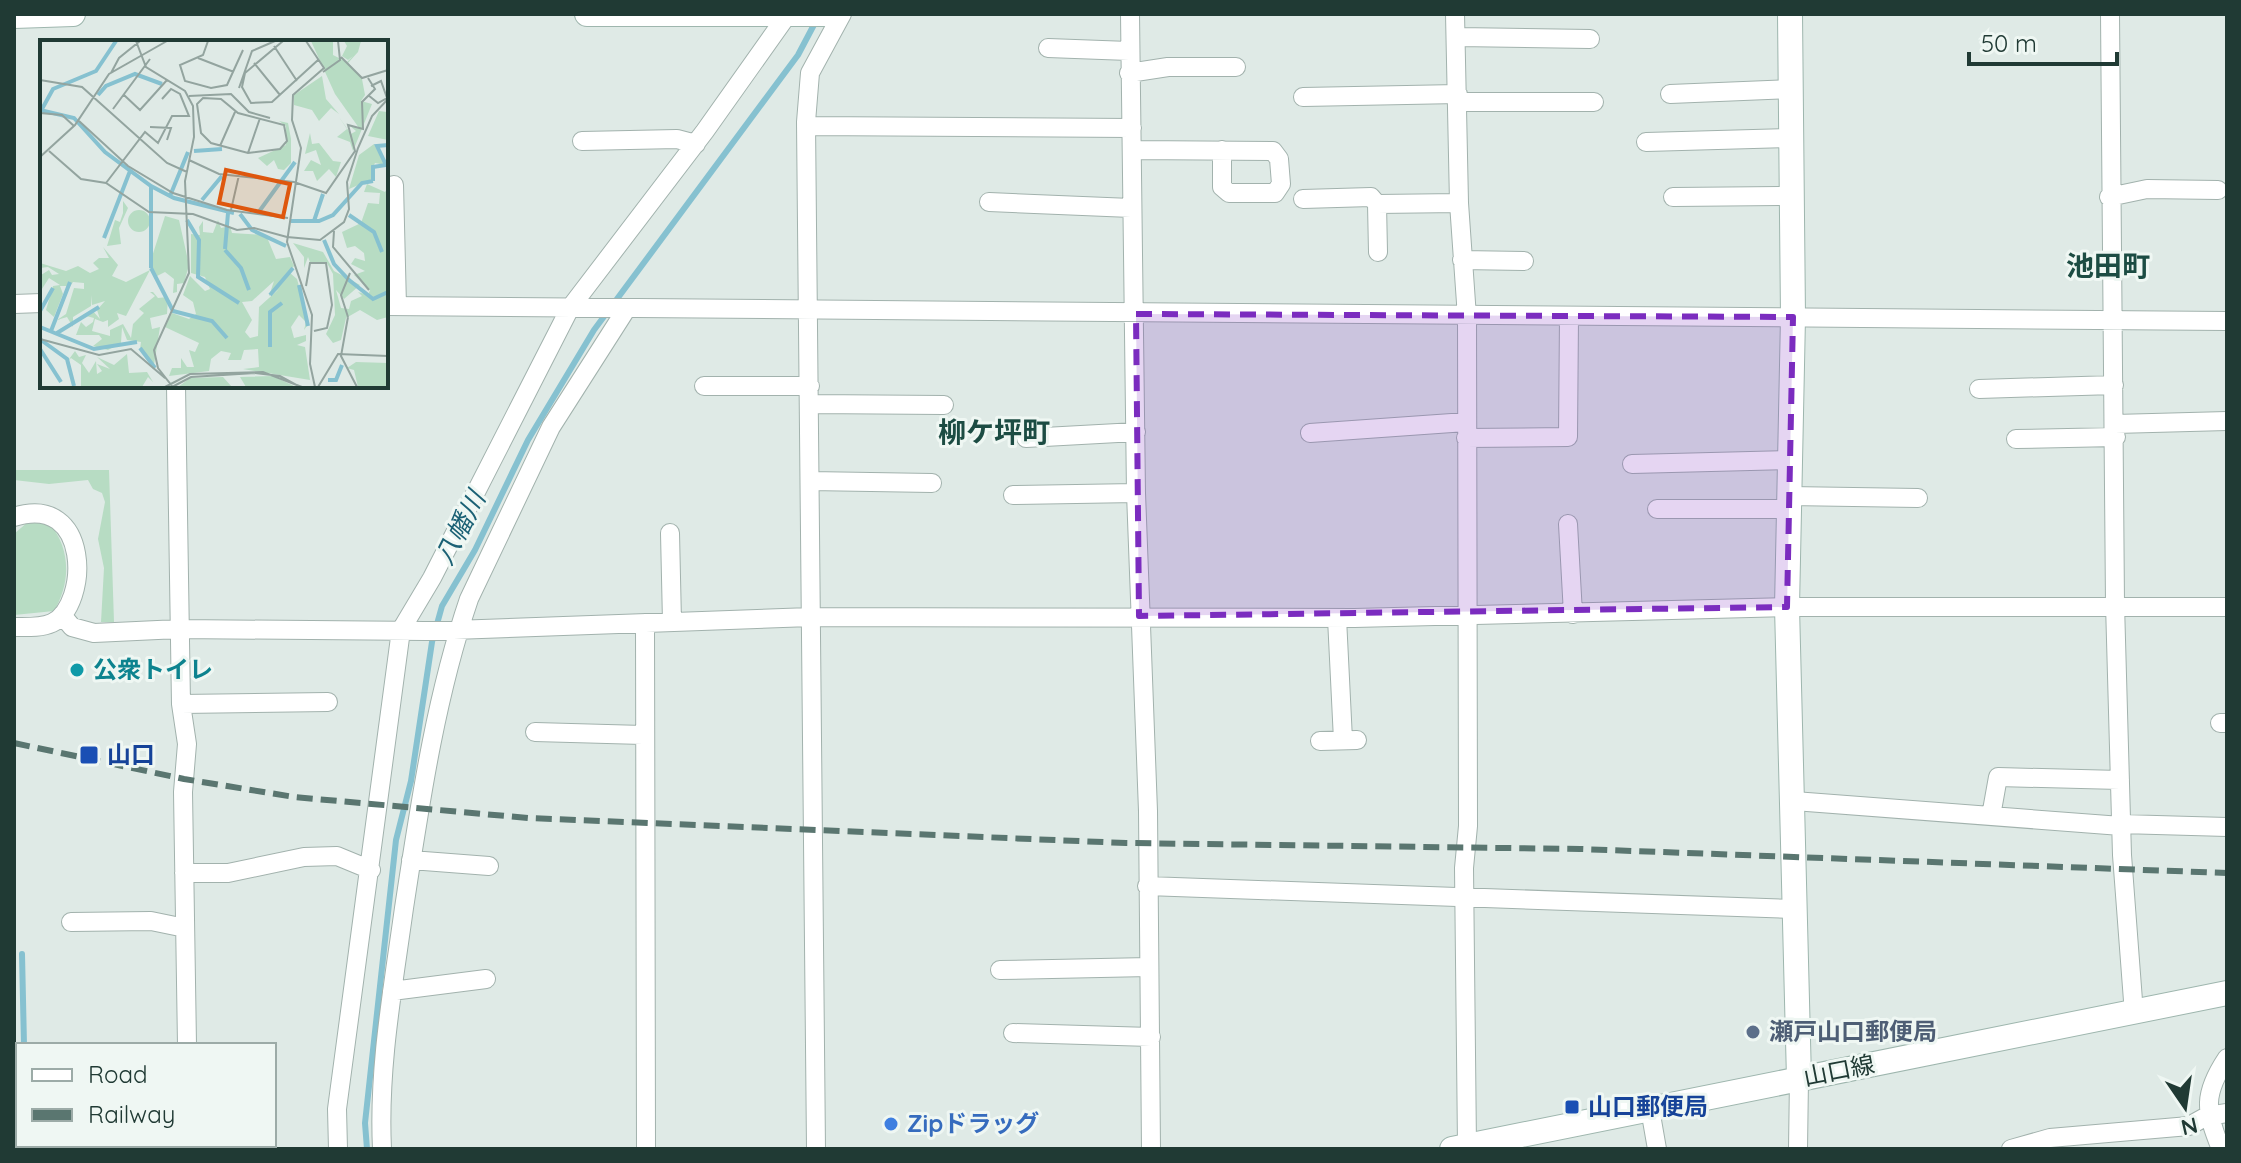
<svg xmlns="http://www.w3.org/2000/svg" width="2241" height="1163" font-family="Quicksand,'Noto Sans JP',sans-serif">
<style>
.green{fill:#b7dcc3}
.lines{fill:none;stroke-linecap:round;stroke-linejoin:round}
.stream{stroke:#86c1d0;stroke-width:6}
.street-casing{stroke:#a2b2ad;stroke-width:20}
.secondary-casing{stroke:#9eb6ae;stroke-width:26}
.street{stroke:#fff;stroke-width:18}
.secondary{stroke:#fff;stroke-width:24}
.rail{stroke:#5a7670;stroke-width:6;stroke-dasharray:16 8;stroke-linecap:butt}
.marked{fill:#7b2cbf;fill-opacity:0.2;stroke:#7b2cbf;stroke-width:6;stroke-dasharray:16 10;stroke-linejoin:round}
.culture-dot{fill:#0f9aa8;stroke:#eff7f3;stroke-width:3}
.transit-dot{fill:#1a4fb4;stroke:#eff7f3;stroke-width:3}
.service-dot{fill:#5c6f8a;stroke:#eff7f3;stroke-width:3}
.shop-dot{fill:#3f7fe0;stroke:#eff7f3;stroke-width:3}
.labels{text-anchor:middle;stroke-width:6;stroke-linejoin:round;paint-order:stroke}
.culture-label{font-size:24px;font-weight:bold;fill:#0d838f;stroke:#eff7f3;text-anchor:start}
.transit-label{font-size:24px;font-weight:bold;fill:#164399;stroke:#eff7f3;text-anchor:start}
.service-label{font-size:24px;font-weight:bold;fill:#4e5e75;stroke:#eff7f3;text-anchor:start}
.street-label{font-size:24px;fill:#203a34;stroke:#eff7f3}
.shop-label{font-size:24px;font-weight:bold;fill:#366cbe;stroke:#eff7f3;text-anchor:start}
.water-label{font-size:26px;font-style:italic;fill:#1b6175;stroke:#eff7f3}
.quarter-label{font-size:28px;font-weight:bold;fill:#1c4c43;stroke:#eff7f3}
.inset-river{fill:none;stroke:#86c1d0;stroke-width:4}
.inset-road{fill:none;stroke:#93a49f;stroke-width:2}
.view{fill:#de570e;fill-opacity:0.15;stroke:#de570e;stroke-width:4}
.inset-edge{fill:none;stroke:#203a34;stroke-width:4}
</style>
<rect width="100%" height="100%" fill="#dfeae6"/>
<!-- green -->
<path class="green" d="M14 470H109L114 622H101L104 568 98 539 105 502 102 493 93 489 88 480 49 484 14 480Z
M29 521 49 523C71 548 71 583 54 611L14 615V534Z"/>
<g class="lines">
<!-- stream -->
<path class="stream" d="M22 954 24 1045
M26 1145 27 1149
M367 1149 365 1123 396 840 411 781 432 642 442 606 475 550 528 440 594 330 798 55 817 19"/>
<defs>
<path id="street" d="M1130 14 1136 493 1148 811 1151 1149
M1455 14 1459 203 1467 317 1468 826 1464 868 1467 1146
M2110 14 2115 604 2122 855 2134 1014
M1458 37 1590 39
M1048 48 1129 51
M1129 73 1168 67H1236
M1670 94 1791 89
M1303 97 1458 94
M1458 102H1594
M806 126 1132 128
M582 141 677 139 696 144
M1646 142 1792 138
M1133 150 1273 151 1279 159 1281 184 1275 193H1229L1222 187V150
M394 185 397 306
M1673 197 1791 196
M2109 197 2147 189 2218 190
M1303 199 1371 197 1377 204 1378 252
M989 202 1131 208
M1377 204 1459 203
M1462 260 1524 261
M14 304 42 303
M386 306 2227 321
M176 386 181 704 187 744 183 792 187 1045
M704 386H810
M1979 389 2114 385
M810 404 944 405
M2115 424 2227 421
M1310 433 1466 422
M1026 438 1136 432
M1466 438 1568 437 1569 317
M2016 439 2116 437
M1632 464 1788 460
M810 481 932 483
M1013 495 1136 493
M1789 496 1918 498
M1657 509H1789
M14 517C91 492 90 605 52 623 41 628 25 627 14 627
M1568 524 1573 614
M670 533 672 622
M62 615 72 627 94 633 179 629 425 631 811 617 1354 618 1787 607H2227
M1337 618 1343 740
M645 623 646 1149
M181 704 328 702
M2220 723H2227
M535 732 643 735
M1320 741 1357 740
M1794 801 2121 826
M1991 816 1998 777 2120 780
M2121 824 2227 827
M411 860 489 866
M184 873H228L304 857 337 856 371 870
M1147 886 1795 909
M71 922 151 921 185 928
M1000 970 1149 967
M392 991 486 979
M1013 1033 1151 1037
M1650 1109 1657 1149
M188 1145V1149
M338 1149 337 1109 401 630 432 578 570 308 705 131 788 14
M382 1149C378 1068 393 988 404 908 420 804 435 699 469 599L551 427 627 308
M816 1149 806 122 810 73 842 14
M1798 1149 1799 1079
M2011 1149 2050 1138 2189 1126 2207 1116 2227 1113
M2221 1149C2205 1110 2203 1094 2227 1058"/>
<path id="secondary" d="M587 14H833
M1790 14 1793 317 1787 607 1799 1079
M14 16 73 14
M1452 1149 2227 993"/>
</defs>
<!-- street casing -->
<use href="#street" class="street-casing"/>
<!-- secondary casing -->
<use href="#secondary" class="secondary-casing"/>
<!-- street -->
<use href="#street" class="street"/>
<!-- secondary -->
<use href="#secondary" class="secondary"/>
<!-- rail -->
<path class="rail" d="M14 743 184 779 294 797 528 818 1126 843 1580 849 2227 873"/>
</g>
<!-- marked area -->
<path class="marked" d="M1136 314 1793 317 1787 607 1139 616Z"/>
<!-- markers -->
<circle class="culture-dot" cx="77" cy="670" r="8"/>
<g class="transit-dot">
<rect x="79" y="745" width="20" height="20" rx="4"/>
<rect x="1564" y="1099" width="16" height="16" rx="4"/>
</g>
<circle class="service-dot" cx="1753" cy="1032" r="8"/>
<circle class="shop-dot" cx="891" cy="1124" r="8"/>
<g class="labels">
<!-- culture labels -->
<g class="culture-label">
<text x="93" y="678">公衆トイレ</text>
</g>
<!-- transit labels -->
<g class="transit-label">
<text x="107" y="763">山口</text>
<text x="1588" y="1115">山口郵便局</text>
</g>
<!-- service labels -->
<g class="service-label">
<text x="1769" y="1040">瀬戸山口郵便局</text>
</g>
<!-- street labels -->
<g class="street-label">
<text transform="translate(1839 1071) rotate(-11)" y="8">山口線</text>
</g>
<!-- shop labels -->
<g class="shop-label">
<text x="907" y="1132">Zipドラッグ</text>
</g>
<!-- water labels -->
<g class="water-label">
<text transform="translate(460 528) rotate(-63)" y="9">八幡川</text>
</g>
<!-- quarter labels -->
<g class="quarter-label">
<text x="2108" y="276">池田町</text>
<text x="994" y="442">柳ケ坪町</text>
</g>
</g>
<!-- overview -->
<g transform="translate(40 40)">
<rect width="348" height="348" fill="#dfeae6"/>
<path d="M271 1H293V15L307 22 313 16 308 20 302 16 307 6 304 1H342H321L318 12 308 23 322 39 325 55 321 61 332 64 313 111 310 102 297 97 307 89 299 77 311 94 316 91 310 86 319 88 295 54ZM282 36 286 59 299 74 291 68 279 81 272 70 254 65V55ZM348 63V100L328 96 339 71 347 72ZM239 81 248 83 251 99V123L244 130 238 129 234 120 227 126 218 118 246 105V86ZM270 93 272 104 279 103 293 121 301 122 296 137 289 129 277 141 273 131H264L271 120 281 125 276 110 265 114ZM334 104 345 125 335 123 331 132 335 138 309 149 319 115ZM327 144 345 152 348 147V277L337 280 320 270 306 278 301 300 293 303 286 294 295 275 293 234 287 223 270 222 268 217 264 228V217L253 203 283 212 294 231 320 245 304 259 296 250 301 268 309 269 311 261 322 256 318 252 328 255 330 250 314 235 325 231 311 224 315 218 325 221 324 213 315 206 307 208 302 192 321 183 328 163 339 164 340 153 324 152ZM83 161 88 168 79 188 81 204 67 206 75 180 80 182 83 173ZM88 181a11 11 0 1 1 22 0a11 11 0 1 1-22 0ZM125 176 139 180 149 225 144 243 137 244V252L133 253 134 239 125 232 117 236 110 223ZM178 180 181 188 190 186 192 193 226 195 236 219 250 217 254 226 246 236 250 233 257 239 269 283 264 290 266 282 259 275 251 287 254 298 266 295V301L257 305 265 307 270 340 203 329 219 327 218 309 204 310 201 320H188L191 313 181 311 171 319 169 331 129 336 132 328H141V318L147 327H154L149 310 155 312 159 303 125 287 132 273 149 279 156 274 153 262 143 255 150 236 165 251 170 249 165 237 151 233V194L160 195 159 187 163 181V192L173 193ZM234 241 229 256 239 249 219 267 218 296 210 298 205 292 212 280 202 262 212 261ZM63 207 78 225 72 236 86 242 110 230 86 276 77 273 79 279 68 287V280L63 282 55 279 52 291 70 296V290L83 284 91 298 93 284 104 273 99 269 115 256 110 252H113L118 258 128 257 127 274 110 278 112 289 120 287 114 325 100 309 101 302 87 300 82 287 81 303 68 310 53 306 62 299 59 295H36L41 282 46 287 53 282 54 278 46 276 52 270 60 279 57 270 65 261 52 265V255L51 266 33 277V287L27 277 17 280 26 274 34 248 44 249V243L33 242 25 254 27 246H20L23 254 14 277 6 270 13 246 20 245 9 238 0 252 1 235 9 230 12 235 19 234 8 227 0 228V223L26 231 38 226 50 233 59 229 53 223 59 218H69ZM35 311 39 317 46 315 42 323 49 333 56 321 57 334 62 331 57 324 70 329 57 317 74 325 87 314 89 333 107 332 113 342 108 337 102 347H41V325L31 318 27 322ZM316 322 348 323V347H318L314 330 307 328ZM233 336 256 347H206L200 337ZM183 337 192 347H138L150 338Z" fill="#b7dcc3" fill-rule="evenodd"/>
<path class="inset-river" d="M58 55 66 46 95 34 122 44M2 69 13 49 56 31 76 1M0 70 34 78 65 112 111 146 134 158 194 173M154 111 182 109M333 141V127L346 125 337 106 348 105M111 146V228M130 156 148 112M162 160 182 136M218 173 255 122M200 174 212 190 246 206M309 175 334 192 342 212M147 180 159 200 158 237 199 263M251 181H279L293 175 322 143 333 141M274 181 283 154M64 198 90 131M284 200 294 224 309 240 333 259 348 252M185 209 188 173M185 210 201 228 209 250M111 228 133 271 172 281 187 298M259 245 268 286M230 255 253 228M0 271 13 248M0 287 54 309 97 302M11 291 30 242M17 293 59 267M1 300 27 319 34 346M230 307V272L242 263M100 308 115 328M0 309 21 342M288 340H296L302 325"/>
<path class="inset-road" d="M96 1 106 27 145 51 153 66 154 97 145 141 149 233 114 310 118 328 132 346M168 1 163 15 140 25 145 41 171 48 187 45 203 10M243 1 205 33 202 47 211 63 232 62 278 20M266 1 284 28 253 55 252 80 261 108 247 202 272 275 270 324 275 347M234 6 257 41M301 17 322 38 348 30M158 18 194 32M214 23 240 55M283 32 300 20 298 1M71 33 79 18 100 1M0 40 42 47 127 123 147 132M199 48 212 11 235 1M84 55 100 70 127 40M328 55 338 63 347 58 341 41 331 46M149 56 191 54 209 72 230 78M163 58 181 59 198 73 244 85 247 101 240 109 208 113 171 103 161 93 157 64ZM73 69 110 19M0 73 22 75 34 86M39 81 88 126 133 153 187 170 248 178M110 87 131 88 127 100M180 106 195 72M9 111 41 139 66 143 109 172 153 174 197 190 214 188 247 197M208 113 220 78M0 117 35 85 69 34 127 1M149 120 179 134 254 142 286 153 315 111 308 85 323 89 322 62 335 49 328 38M66 143 105 92 118 103 132 76H149L140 54 131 49 122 59M191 170 199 135M294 191 293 207 329 250M247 197 280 200 304 182 309 169 307 142 318 108 332 76 348 59M266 246 270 223H286L292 265 287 288 274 291M308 277 301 255 310 233M308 277 301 316 317 347M0 299 59 315 91 309 125 338M125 347 150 334 223 332 262 347M132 347 151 337 215 333 240 336 260 347M278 347 298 314 348 316"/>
<path class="view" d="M186 130 250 144 243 177 179 163Z"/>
<rect width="348" height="348" class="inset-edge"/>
</g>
<!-- border -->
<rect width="2241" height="1163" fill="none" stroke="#203a34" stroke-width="32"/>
<!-- legend -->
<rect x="16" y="1043" width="260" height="104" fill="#eff7f3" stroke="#9caba7" stroke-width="2"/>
<rect x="32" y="1069" width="40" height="12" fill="#ffffff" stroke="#9caba7" stroke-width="2"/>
<text x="88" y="1083" font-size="24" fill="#203a34">Road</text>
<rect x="32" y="1109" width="40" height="12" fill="#5a7670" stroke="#9caba7" stroke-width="2"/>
<text x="88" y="1123" font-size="24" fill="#203a34">Railway</text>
<!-- north arrow -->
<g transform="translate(2185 1107) rotate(167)" stroke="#eff7f3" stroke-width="6" paint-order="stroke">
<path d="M0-6L14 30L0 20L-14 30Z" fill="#203a34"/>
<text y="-12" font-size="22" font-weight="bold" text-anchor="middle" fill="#203a34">N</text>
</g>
<!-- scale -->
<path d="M1969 52v12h148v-12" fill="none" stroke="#203a34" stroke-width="4"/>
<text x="1981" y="52" font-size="24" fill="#203a34" stroke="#eff7f3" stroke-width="6" paint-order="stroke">50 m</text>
</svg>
